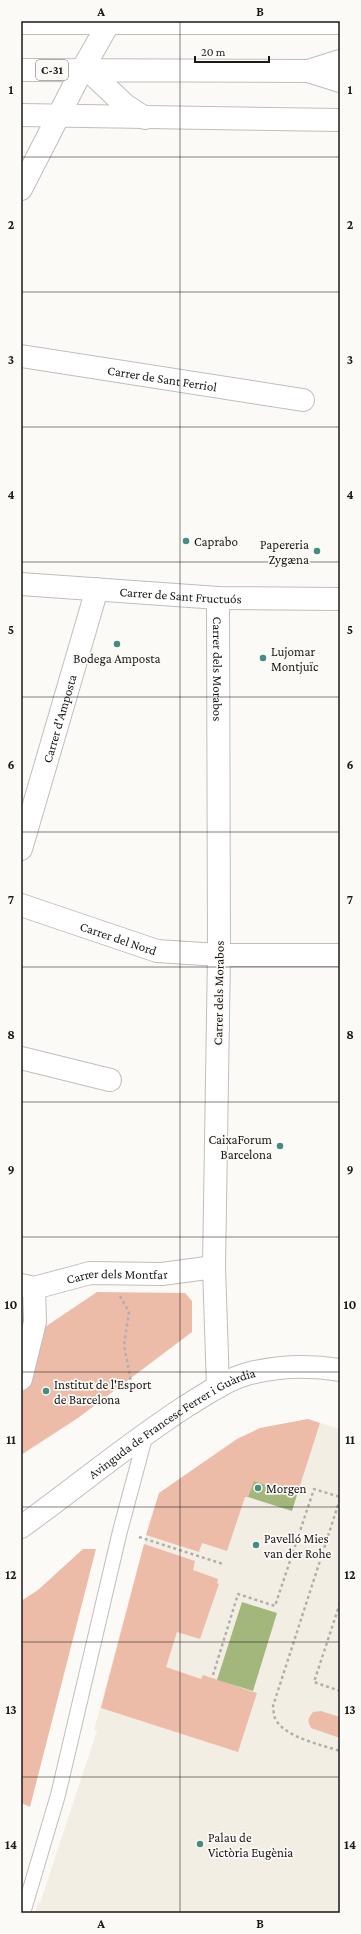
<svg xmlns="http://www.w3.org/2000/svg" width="361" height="1934" font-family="'Crimson Pro',serif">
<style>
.built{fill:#f3eee4}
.green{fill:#ecbca9}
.water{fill:#a3b77c}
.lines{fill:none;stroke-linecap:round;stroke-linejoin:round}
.lane-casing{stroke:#c0bebc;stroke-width:16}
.street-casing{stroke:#c0bebc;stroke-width:24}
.secondary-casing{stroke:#c0bebc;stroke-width:24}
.primary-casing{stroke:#c0bebc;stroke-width:24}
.path{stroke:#b1afad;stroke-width:2.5;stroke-dasharray:3 3;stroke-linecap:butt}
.lane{stroke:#fff;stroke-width:14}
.street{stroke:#fff;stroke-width:22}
.secondary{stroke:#fff;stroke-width:22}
.primary{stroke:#fff;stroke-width:22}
.grid{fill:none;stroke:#1a1918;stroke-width:1;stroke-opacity:0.55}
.poi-dot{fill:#468c83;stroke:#fcfaf7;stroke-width:1.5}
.labels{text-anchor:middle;stroke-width:3.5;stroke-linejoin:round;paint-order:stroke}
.shield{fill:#fcfaf7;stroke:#5e5c5b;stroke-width:1}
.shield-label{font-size:12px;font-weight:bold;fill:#1a1918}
.street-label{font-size:13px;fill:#1a1918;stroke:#fcfaf7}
.poi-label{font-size:13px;fill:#1a1918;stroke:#fcfaf7;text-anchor:start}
.neatline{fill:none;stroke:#1a1918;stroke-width:1.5}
.grid-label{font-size:13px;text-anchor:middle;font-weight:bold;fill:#1a1918}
</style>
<rect width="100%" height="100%" fill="#fcfaf7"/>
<!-- built -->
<path class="built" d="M308 1419 340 1429V1913H35L38 1902 40 1903 97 1731 94 1730 144 1544 159 1493 237 1439 260 1428Z"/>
<!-- green -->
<path class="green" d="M97 1292 185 1293 192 1301V1332L78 1418 21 1455V1398L42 1329Z
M308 1419 320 1423 297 1495 254 1481 248 1497H245L227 1551 202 1543 199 1552 146 1535 159 1493 237 1439 260 1428Z
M144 1544 195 1561 193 1570 218 1579 217 1583 219 1584 200 1639 177 1632 166 1667 201 1679 203 1675 257 1693 238 1752 101 1708Z
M83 1549H96L30 1807 21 1803V1601L38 1590Z
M321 1711 340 1717V1738L311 1728C307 1721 308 1718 313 1712Z"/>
<!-- water -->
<path class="water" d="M254 1481 297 1495 292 1511 248 1497Z
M242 1602 277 1613 253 1691 217 1680Z"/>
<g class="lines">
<defs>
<path id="lane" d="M23 1913 58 1795 120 1531 146 1434"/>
<g id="street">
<path d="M21 23H340"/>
<path d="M21 115 340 120"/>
<path d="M21 189 82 70 110 21"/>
<path id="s1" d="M21 356 303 400"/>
<path id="s2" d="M21 584 218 598 340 599"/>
<path id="s3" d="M218 598 219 955 214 1267 218 1387"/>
<path id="s4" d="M21 849 97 589"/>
<path id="s5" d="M21 905 157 951 219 955H340"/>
<path d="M21 1058 110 1080"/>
<path id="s6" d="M21 1285 34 1288 90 1273 162 1274 214 1267"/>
<path d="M21 1379 35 1322 34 1288"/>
</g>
<g id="secondary">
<path id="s7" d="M21 1527C77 1487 130 1442 188 1405 206 1394 226 1380 247 1374 277 1366 309 1365 340 1370"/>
</g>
<path id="primary" d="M21 70 308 71 340 81
M88 70 125 105 145 118
M308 71 340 61"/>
</defs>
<!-- lane casing -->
<use href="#lane" class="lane-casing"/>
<!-- street casing -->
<use href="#street" class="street-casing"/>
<!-- secondary casing -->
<use href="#secondary" class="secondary-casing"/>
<!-- primary casing -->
<use href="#primary" class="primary-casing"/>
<!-- path -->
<path class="path" d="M120 1296 129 1312 124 1345 132 1387
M340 1499 273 1706C274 1709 273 1715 275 1718 283 1737 322 1745 340 1751
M139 1537 223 1564
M340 1603 314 1682 340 1691
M213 1675 238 1594 275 1606 314 1489 340 1497"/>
<!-- lane -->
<use href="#lane" class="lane"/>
<!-- street -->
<use href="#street" class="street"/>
<!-- secondary -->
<use href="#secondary" class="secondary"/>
<!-- primary -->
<use href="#primary" class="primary"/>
</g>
<!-- grid -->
<path class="grid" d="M180 21V1913M21 157H340M21 292H340M21 427H340M21 562H340M21 697H340M21 832H340M21 967H340M21 1102H340M21 1237H340M21 1372H340M21 1507H340M21 1642H340M21 1777H340"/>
<!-- markers -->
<g class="poi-dot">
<circle cx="186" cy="541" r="4"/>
<circle cx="317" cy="551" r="4"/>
<circle cx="117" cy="644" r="4"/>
<circle cx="263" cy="658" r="4"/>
<circle cx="280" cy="1146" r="4"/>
<circle cx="46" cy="1391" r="4"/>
<circle cx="258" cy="1488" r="4"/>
<circle cx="256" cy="1545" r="4"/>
<circle cx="200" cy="1844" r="4"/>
</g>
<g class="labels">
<!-- shield labels -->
<rect class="shield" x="36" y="60" width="32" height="20" rx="3"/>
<g class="shield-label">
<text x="52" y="74">C-31</text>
</g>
<!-- street labels -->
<g class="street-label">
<text dy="5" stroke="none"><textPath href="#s1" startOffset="143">Carrer de Sant Ferriol</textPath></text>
<text dy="5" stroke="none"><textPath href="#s2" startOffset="160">Carrer de Sant Fructuós</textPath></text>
<text dy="5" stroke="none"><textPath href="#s3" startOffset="71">Carrer dels Morabos</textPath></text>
<text dy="5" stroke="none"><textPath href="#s4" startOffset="136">Carrer d'Amposta</textPath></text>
<text dy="5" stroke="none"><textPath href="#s5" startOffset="103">Carrer del Nord</textPath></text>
<text transform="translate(218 993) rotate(-89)" y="5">Carrer dels Morabos</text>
<text dy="5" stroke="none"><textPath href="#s6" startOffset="98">Carrer dels Montfar</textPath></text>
<text dy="5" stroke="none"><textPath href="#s7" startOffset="184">Avinguda de Francesc Ferrer i Guàrdia</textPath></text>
</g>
<!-- poi labels -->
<g class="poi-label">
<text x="194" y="546">Caprabo</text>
<text x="309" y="549" text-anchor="end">Papereria<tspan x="309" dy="15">Zygæna</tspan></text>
<text x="271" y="656">Lujomar<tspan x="271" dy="15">Montjuïc</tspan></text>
<text x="117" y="663" text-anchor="middle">Bodega Amposta</text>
<text x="272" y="1144" text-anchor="end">CaixaForum<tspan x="272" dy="15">Barcelona</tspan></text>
<text x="54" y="1389">Institut de l'Esport<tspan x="54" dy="15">de Barcelona</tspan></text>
<text x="266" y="1493">Morgen</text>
<text x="264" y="1543">Pavelló Mies<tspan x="264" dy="15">van der Rohe</tspan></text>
<text x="208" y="1842">Palau de<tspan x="208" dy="15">Victòria Eugènia</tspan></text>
</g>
</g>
<!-- border -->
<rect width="361" height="1934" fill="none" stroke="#fcfaf7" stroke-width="44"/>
<!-- scale -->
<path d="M195 56v6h74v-6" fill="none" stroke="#1a1918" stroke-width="2"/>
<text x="201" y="56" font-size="12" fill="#1a1918" stroke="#fcfaf7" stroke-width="3" paint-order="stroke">20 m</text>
<rect x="22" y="22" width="317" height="1890" class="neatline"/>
<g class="grid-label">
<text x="101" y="16">A</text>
<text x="260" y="16">B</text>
<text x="11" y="94">1</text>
<text x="350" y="94">1</text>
<text x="11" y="229">2</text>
<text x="350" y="229">2</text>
<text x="11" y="364">3</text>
<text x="350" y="364">3</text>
<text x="11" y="499">4</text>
<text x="350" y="499">4</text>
<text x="11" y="634">5</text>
<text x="350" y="634">5</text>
<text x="11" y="769">6</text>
<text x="350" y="769">6</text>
<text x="11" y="904">7</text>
<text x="350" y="904">7</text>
<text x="11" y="1039">8</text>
<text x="350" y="1039">8</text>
<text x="11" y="1174">9</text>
<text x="350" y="1174">9</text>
<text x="11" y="1309">10</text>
<text x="350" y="1309">10</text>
<text x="11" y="1444">11</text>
<text x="350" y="1444">11</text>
<text x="11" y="1579">12</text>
<text x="350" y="1579">12</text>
<text x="11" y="1714">13</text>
<text x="350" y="1714">13</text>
<text x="11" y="1849">14</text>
<text x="350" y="1849">14</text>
<text x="101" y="1928">A</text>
<text x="260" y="1928">B</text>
</g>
</svg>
